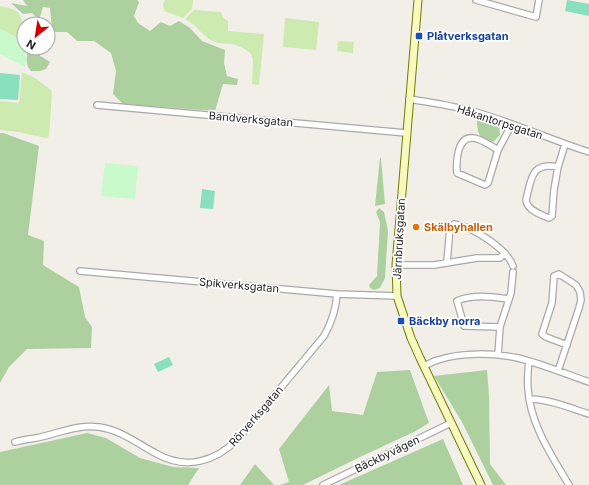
<svg xmlns="http://www.w3.org/2000/svg" width="589" height="485" font-family="Inter,sans-serif">
<style>
.grass{fill:#cdebb0}
.forest{fill:#add19e}
.park{fill:#c8facc}
.pitch{fill:#88e0be}
.lines{fill:none;stroke-linecap:round;stroke-linejoin:round}
.street-casing{stroke:#a9a9a9;stroke-width:8}
.secondary-casing{stroke:#707d05;stroke-width:9}
.street{stroke:#fff;stroke-width:5.5}
.secondary{stroke:#f7fabf;stroke-width:7}
.transit-dot{fill:#1a4fb4;stroke:#fff;stroke-width:1.5}
.food-dot{fill:#e8710a;stroke:#fff;stroke-width:1.5}
.labels{text-anchor:middle;stroke-width:3.5;stroke-linejoin:round;paint-order:stroke}
.transit-label{font-size:11px;font-weight:bold;fill:#164399;stroke:#fff;text-anchor:start}
.street-label{font-size:11px;fill:#222;stroke:#fff}
.food-label{font-size:11px;font-weight:bold;fill:#c56008;stroke:#fff;text-anchor:start}
</style>
<rect width="100%" height="100%" fill="#f2efe9"/>
<!-- grass -->
<path class="grass" d="M165 0H193L192 9 183 18 164 11 163 4Z
M0 6C5 7 11 8 16 11 24 17 24 31 24 41L0 29Z
M194 10 221 12 223 18 228 21V31L264 34 259 85 252 84 253 59 251 54 245 49 233 44 218 43 210 40 202 33 193 24 185 19Z
M285 18 319 22 316 50 283 47Z
M338 41 354 42 353 53 337 51Z
M22 72 35 78 51 90 52 93 49 136 47 138 31 135 19 132 0 130V101L19 103Z"/>
<!-- forest -->
<path class="forest" d="M23 0H137L139 2 134 16 138 23 150 31 161 22 170 26 179 21 190 28 202 41 225 50 224 63 227 76 238 79 237 85 223 84 215 111 123 104 113 94 116 71 111 53 94 41H77L67 32H53L51 20 50 8 43 7 39 20 32 13 23 14 11 3 27 6Z
M27 48H44L41 50 40 56 42 57 50 62 46 69 40 71H31C24 64 28 57 27 48Z
M476 116 491 119 499 124 500 135 493 142 481 138 478 131Z
M0 133H3L39 146 28 235 44 241 43 265 79 287 85 317 92 327 91 348 27 349 9 367 0 383Z
M380 157 381 159 385 204 375 206Z
M379 208 384 212 388 231 385 278 380 288 374 290 370 288 369 285 377 276 380 222 376 212Z
M410 370 429 423 414 432 362 456 303 485H280L289 482 279 449 329 385 332 411 363 415 377 372Z
M487 370 489 395 490 464 506 485H493L462 422 434 376Z
M87 433 106 438 140 458 173 467 199 468 188 485H0V452Z
M443 439 463 485H339Z
M255 464 274 485H240Z"/>
<!-- park -->
<path class="park" d="M0 29 24 41V48H27L25 67 0 54Z
M105 163 138 166 135 199 101 196Z"/>
<!-- pitch -->
<path class="pitch" d="M567 0 589 4V16L565 11Z
M0 73 20 75 18 100 0 99Z
M202 189 215 191 213 209 200 208Z
M169 357 173 365 158 372 154 364Z"/>
<g class="lines">
<defs>
<path id="street" d="M476 0 536 17 539 0
M409 99C433 103 456 106 479 113 516 124 552 140 589 152
M97 105 406 133
M498 150C491 146 480 138 473 138 457 136 456 162 457 173L485 185 488 183 498 150 512 124
M558 167C531 161 531 180 526 200 527 210 541 215 549 218L552 216 554 190 558 167 565 144
M447 262 450 228 454 224C472 226 507 249 513 266
M396 265H434L477 258H500L505 253
M80 271 337 294 397 296
M500 327 464 326 457 301C473 294 493 297 509 299
M498 355 500 327 511 293 513 272
M529 361C528 370 527 380 528 389 530 424 552 456 569 485
M424 366C429 364 433 361 438 360 462 352 494 353 518 358 542 364 566 374 589 382
M558 371 579 308 581 300 580 292 576 285 559 274 554 276 552 303 542 334 546 337 567 345
M529 399C549 399 570 408 589 414
M15 442C22 440 29 439 36 438 57 434 77 424 99 427 121 430 138 444 157 454 186 470 215 462 238 439L324 336C332 322 336 310 337 294
M323 485 451 423"/>
<path id="secondary" d="M418 0 396 265 397 296 411 338 420 358 481 485"/>
</defs>
<!-- street casing -->
<use href="#street" class="street-casing"/>
<!-- secondary casing -->
<use href="#secondary" class="secondary-casing"/>
<!-- street -->
<use href="#street" class="street"/>
<!-- secondary -->
<use href="#secondary" class="secondary"/>
</g>
<!-- markers -->
<g class="transit-dot">
<rect x="415" y="32" width="8" height="8" rx="2"/>
<rect x="397" y="317" width="8" height="8" rx="2"/>
</g>
<circle class="food-dot" cx="416" cy="227" r="4"/>
<g class="labels">
<!-- transit labels -->
<g class="transit-label">
<text x="427" y="40">Plåtverksgatan</text>
<text x="409" y="325">Bäckby norra</text>
</g>
<!-- street labels -->
<g class="street-label">
<text transform="translate(251 119) rotate(5)" y="4">Bandverksgatan</text>
<text transform="translate(500 122) rotate(18)" y="4">Håkantorpsgatan</text>
<text transform="translate(399 239) rotate(-87)" y="4">Järnbruksgatan</text>
<text transform="translate(239 285) rotate(5)" y="4">Spikverksgatan</text>
<text transform="translate(256 416) rotate(-49)" y="4">Rörverksgatan</text>
<text transform="translate(387 454) rotate(-26)" y="4">Bäckbyvägen</text>
</g>
<!-- food labels -->
<g class="food-label">
<text x="424" y="231">Skälbyhallen</text>
</g>
</g>
<!-- north arrow -->
<g transform="translate(36 36) rotate(210)"><circle r="19" fill="#ffffff" stroke="#a7a7a7"/>
<path d="M0-3L7 15L0 10L-7 15Z" fill="#d40000"/>
<text y="-6" font-size="11" font-weight="bold" text-anchor="middle" fill="#222222">N</text>
</g>
</svg>
